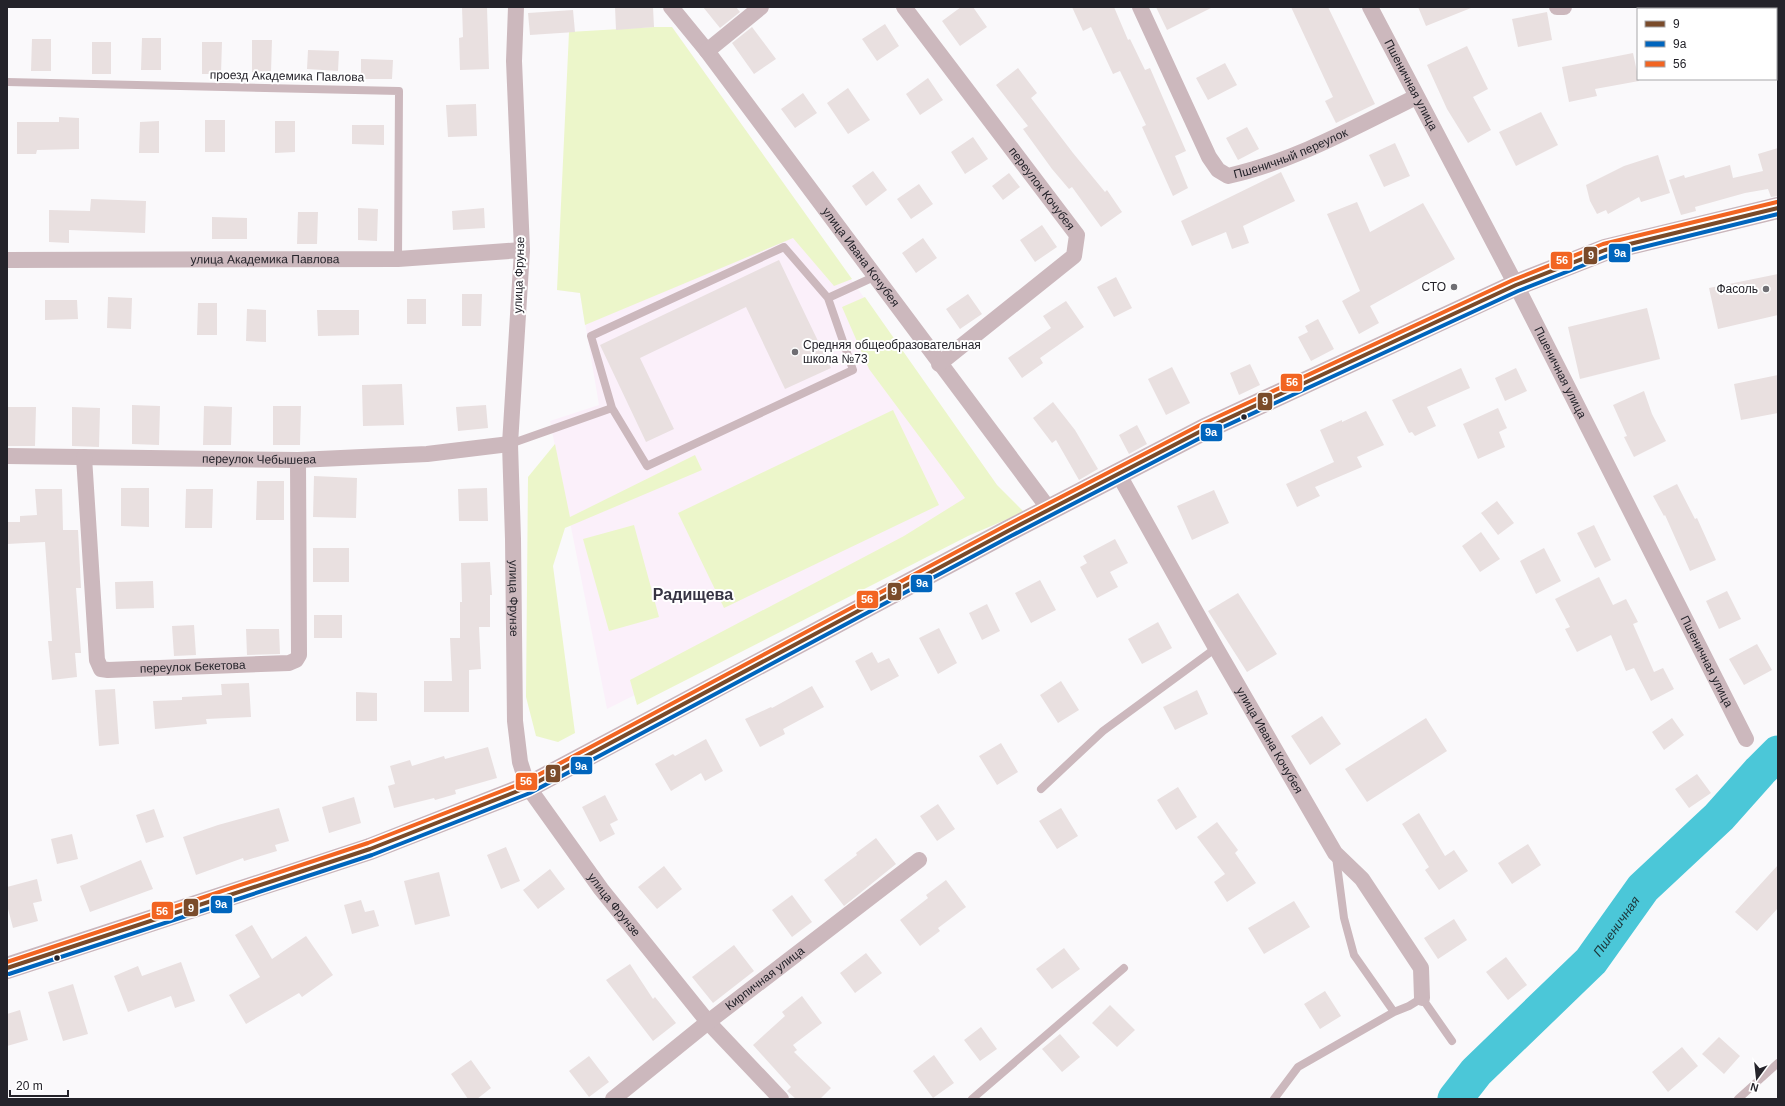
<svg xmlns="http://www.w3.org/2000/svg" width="1785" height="1106" font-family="Arial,sans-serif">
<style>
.education{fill:#fbf0fa}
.green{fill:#ecf6ca}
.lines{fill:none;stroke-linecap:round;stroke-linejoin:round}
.river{stroke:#4bc7d8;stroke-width:35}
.building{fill:#e9e0e0}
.service{stroke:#ccb8bd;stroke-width:8}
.minor{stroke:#ccb8bd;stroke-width:16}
.secondary{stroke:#cab6bc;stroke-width:22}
.bus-1-casing{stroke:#fff;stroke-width:7}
.bus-2-casing{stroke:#fff;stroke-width:7}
.bus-3-casing{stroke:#fff;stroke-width:7}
.bus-1{stroke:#7a4b2a;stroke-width:4}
.bus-2{stroke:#0065bd;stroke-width:4}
.bus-3{stroke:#f26522;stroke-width:4}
.poi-dot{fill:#6f6e73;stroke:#fff;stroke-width:1.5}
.bus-dot{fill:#24232a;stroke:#fff;stroke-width:1.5}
.labels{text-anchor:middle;stroke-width:4;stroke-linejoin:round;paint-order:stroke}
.street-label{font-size:12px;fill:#24232a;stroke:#fff}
.poi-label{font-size:12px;fill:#24232a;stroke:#fff;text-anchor:end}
.water-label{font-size:13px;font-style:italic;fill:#1b3337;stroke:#fff}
.district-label{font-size:16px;font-weight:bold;fill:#363443;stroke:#fff}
.line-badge{stroke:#fff;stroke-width:1.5}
.badge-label{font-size:11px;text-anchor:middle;font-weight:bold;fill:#fff}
</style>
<rect width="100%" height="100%" fill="#faf9fb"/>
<!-- education -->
<path class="education" d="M654 27H672L997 485 1007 507 607 709 550 421 599 405 580 293 557 290 616 30Z"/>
<!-- green -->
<path class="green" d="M654 27H672L852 279 834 286 793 238 585 325 580 293 557 290 569 32Z
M865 297 997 485 1024 512 968 536 637 705 630 680 904 536 965 498 869 369 842 307Z
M893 410 939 505 724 608 678 513Z
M555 444 570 517 695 455 702 470 565 528 553 566 575 733 558 742 536 736 526 697 528 477Z
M634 525 659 617 609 631 583 539Z"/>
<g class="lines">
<!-- river -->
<path class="river" id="s1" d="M1455 1099 1476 1072 1591 961 1643 888 1719 817 1760 771 1778 753"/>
</g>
<!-- building -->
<path class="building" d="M462 7H487L489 69 460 70 459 38 463 37Z
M615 7H653L654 27 616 30Z
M703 7H736L740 12 720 28Z
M961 7H973L987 27 960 46 942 21Z
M1072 7H1114L1128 40 1130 39 1145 70 1150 68 1186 151 1175 156 1188 188 1173 196 1142 127 1146 125 1120 71 1113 74 1091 27 1083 31Z
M1156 7H1213L1167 30Z
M1291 7H1328L1375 104 1336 123 1325 101 1333 97Z
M1418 7H1471V8L1426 26Z
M573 10 575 32 530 35 528 13Z
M1547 12 1552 40 1518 47 1512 19Z
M885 24 899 46 877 61 862 39Z
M752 27 776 59 754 74 732 43Z
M142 38H161V70H141Z
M32 39H51V71H31Z
M252 40H272L271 72H252Z
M92 42H111V74H92Z
M202 42H222L221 74H202Z
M1467 46 1488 89 1473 97 1491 130 1468 143 1447 109 1427 65Z
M308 50 339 51 338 71 307 69Z
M1633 53 1639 81 1595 89 1597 96 1569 102 1562 67Z
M361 59 393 60 392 79H361Z
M1225 63 1237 85 1208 100 1196 78Z
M1018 68 1037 93 1031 98 1073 153 1105 192 1107 190 1122 212 1101 227 1072 187 1069 189 1052 169 1023 129 1028 126 996 85Z
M928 78 943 100 920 115 906 94Z
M848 88 870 120 848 134 827 103Z
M803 93 817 113 795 128 781 109Z
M476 104 477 136 448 137 446 105Z
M1541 112 1558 145 1516 166 1499 132Z
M59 117 79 118V149L37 150 36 154H17V122H59Z
M205 120H225V152H205Z
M159 121V153H139L140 122Z
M275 121H295V152L275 153Z
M352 125H384V145L352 144Z
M1247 127 1259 149 1238 160 1226 138Z
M973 137 988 159 965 174 951 152Z
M1395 143 1410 176 1384 187 1369 155Z
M1778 148V196L1771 197 1768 189 1745 193 1695 207 1696 211 1681 215 1669 180 1684 175 1685 178 1730 165 1733 178 1763 171 1758 154Z
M1658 155 1670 193 1641 202 1639 197 1608 214 1606 210 1597 214 1590 201 1586 185 1624 166Z
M873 171 887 190 866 206 852 186Z
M1281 172 1295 201 1243 226 1249 243 1232 249 1226 232 1192 246 1181 221Z
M1009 173 1020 187 1003 200 992 186Z
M919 184 933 204 911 219 897 199Z
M91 199 146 201 145 233 69 230V243L49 242V210L90 211Z
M1357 202 1370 232 1423 203 1455 259 1370 306 1379 323 1359 334 1342 301 1360 291 1327 214Z
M358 208 378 209 377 241 358 240Z
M484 208 485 228 453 230 452 211Z
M298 212H318L317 244H297Z
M212 217 247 218V239H212Z
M1042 225 1057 247 1035 262 1020 240Z
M923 238 937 258 916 273 902 253Z
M779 260 831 368 785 389 746 307 640 358 674 429 646 442 600 345Z
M1778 274V315L1718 329 1709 288Z
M1116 277 1132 308 1114 317 1097 287Z
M462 294H482L481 326H462Z
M968 294 982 314 960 329 946 309Z
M108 297 132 298 131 329 107 328Z
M407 299H426V324H407Z
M45 300H77L78 319 45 320Z
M1066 301 1084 327 1040 358 1043 363 1022 378 1008 358 1051 328 1043 316Z
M198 303H217V335H197Z
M1647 308 1660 359 1580 379 1568 327Z
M247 309 266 310V342L246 341Z
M317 310H359V335L318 336Z
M1318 319 1334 349 1311 361 1298 337 1308 332 1305 326Z
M1250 364 1260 385 1239 395 1230 373Z
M1172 367 1190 403 1166 415 1148 379Z
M1461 368 1470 388 1427 407 1436 426 1415 436 1412 432 1409 433 1392 400Z
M1516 368 1527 391 1505 401 1495 378Z
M1778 375V413L1741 420 1734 384Z
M402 384 404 425 363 426 362 385Z
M1644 391 1652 414 1666 441 1634 457 1624 437 1627 436 1613 405Z
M1053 402 1075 430 1098 469 1079 480 1056 440 1052 443 1033 418Z
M132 405 160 406 159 445 132 444Z
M486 405 488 428 458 431 456 407Z
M204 406 232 407 231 445H203Z
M273 406H301L300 445H273Z
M8 407H36L35 446H8Z
M72 407 100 408 99 447 72 446Z
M1498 408 1507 428 1499 432 1505 447 1478 459 1463 424Z
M1366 411 1384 445 1357 457 1362 467 1315 487 1320 496 1297 507 1286 484 1334 462 1320 430 1342 420V422Z
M1137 425 1147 444 1129 454 1119 435Z
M314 476 357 478 356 518 313 517Z
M257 481H284V520H256Z
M1677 484 1695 519 1697 518 1716 560 1690 571 1665 515 1664 516 1653 496Z
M121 488H149V527L121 526Z
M487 488 488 521H459L458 489Z
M35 489H62L63 530H78L81 588H76L81 653H75L77 677 52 680 48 641H52L45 542 7 544V522H20V516L37 515Z
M186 489H213L212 528H185Z
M1214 490 1229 523 1192 540 1177 506Z
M1497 501 1514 523 1498 535 1481 513Z
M1594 525 1611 560 1595 568 1577 533Z
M1481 532 1500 559 1480 572 1462 546Z
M1115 539 1128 563 1110 572 1118 587 1097 598 1080 567 1087 563 1083 556Z
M313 548H349V582H313Z
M1544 548 1561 581 1536 594 1520 561Z
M490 562 492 595H490V627H479L481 669 469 670V712H424V681H452L450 638H460V602H462L461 563Z
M1599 577 1613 605 1626 599 1638 622 1633 624 1654 672 1663 668 1674 689 1651 701 1634 668 1626 671 1611 635 1577 652 1565 629 1570 627 1555 599Z
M1040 580 1056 610 1031 623 1015 593Z
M153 581 154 608 116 609 115 582Z
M1727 591 1741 619 1719 629 1706 601Z
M1238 593 1277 654 1247 672 1208 611Z
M987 604 1000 631 982 640 969 613Z
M314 615H342V638H314Z
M1158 622 1172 648 1142 664 1128 639Z
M194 625 196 655 174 656 172 626Z
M939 628 957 663 938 674 919 638Z
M246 629H279L280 654 247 655Z
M1757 644 1772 670 1744 685 1729 659Z
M872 652 878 663 889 658 899 676 871 691 855 661Z
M1061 681 1079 710 1058 723 1040 695Z
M249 683 251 717 206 719 207 724 155 729 153 701 182 700V697L222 695 221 684Z
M812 686 824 707 783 729 785 734 760 747 745 719 771 707 772 708Z
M115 689 119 744 99 746 95 690Z
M1197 690 1208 714 1175 730 1163 707Z
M356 692 377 693V721H356Z
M1322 716 1341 744 1310 765 1291 736Z
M1426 718 1447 751 1367 802 1345 769Z
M1672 718 1684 735 1664 750 1652 732Z
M706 739 723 771 705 781 701 773 671 791 655 764 673 754 675 756Z
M1001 743 1018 772 997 785 979 756Z
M488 747 497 778 455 790 456 794 435 800 434 798 394 808 388 786 395 784 390 766 410 760 412 766 444 756 445 759Z
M1697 774 1711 793 1689 808 1675 789Z
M1178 787 1197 817 1176 830 1157 800Z
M605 795 618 820 610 824 615 834 600 842 582 807Z
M354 797 361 823 329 833 322 807Z
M938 804 955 829 937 841 920 816Z
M279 808 289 841 275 845 277 851 244 861 243 858 196 875 183 837 218 825Z
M1061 808 1078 836 1057 849 1039 821Z
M154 809 164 837 146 843 136 815Z
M1419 813 1445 856 1454 850 1468 871 1439 890 1425 870 1429 867 1402 824Z
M1217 822 1238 850 1235 853 1256 883 1227 902 1214 882 1225 874 1197 837Z
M72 834 78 859 57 864 51 839Z
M876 838 896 864 844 906 824 880 857 855 856 853Z
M1528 844 1541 865 1512 884 1498 863Z
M506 847 520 881 501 889 487 855Z
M141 860 153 889 90 912 80 886Z
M1778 865V908L1757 931 1735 912Z
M664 866 682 889 657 909 638 887Z
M550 869 565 889 538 909 523 890Z
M439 872 450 916 415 925 404 881Z
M37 879 42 901 33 903 38 921 13 928 7 905V887Z
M946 880 966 907 938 928 940 931 920 946 900 920 928 898 926 895Z
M792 895 812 922 792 937 772 910Z
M361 900 365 912 374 910 379 926 352 934 344 905Z
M1294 901 1310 927 1264 954 1248 928Z
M1454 919 1467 940 1438 959 1424 938Z
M252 925 272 959 306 936 333 975 302 997 299 993 246 1024 229 995 260 977 235 935Z
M734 945 754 971 713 1003 692 977Z
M1064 948 1080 969 1052 989 1036 969Z
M866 953 882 973 855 993 840 973Z
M1506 957 1527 985 1508 1000 1486 972Z
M181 962 195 1001 175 1008 171 996 128 1012 114 976 138 966 142 976Z
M630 964 653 999 655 997 676 1023 653 1041 606 980Z
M73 984 88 1034 63 1041 48 992Z
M1325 991 1341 1016 1320 1029 1304 1004Z
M802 996 822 1023 793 1045 797 1050 794 1052 831 1088 820 1099H796L787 1091 791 1087 753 1045 785 1016 782 1012Z
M1110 1005 1135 1030 1117 1047 1092 1023Z
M20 1010 28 1040 7 1046V1014Z
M981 1027 997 1049 980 1061 964 1040Z
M1060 1034 1080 1057 1062 1072 1042 1049Z
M1719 1037 1740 1056 1724 1074 1702 1054Z
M1682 1047 1698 1066 1668 1092 1652 1072Z
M934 1055 954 1083 933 1098 913 1071Z
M589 1056 609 1082 589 1097 569 1071Z
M471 1060 491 1088 477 1099H468L451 1074Z"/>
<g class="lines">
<!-- service -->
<path class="service" d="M7 82 399 91 398 259
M828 298 784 247 591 336 612 408 647 466 853 370 828 298 876 276
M510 444 612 408
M1041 789 1103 731 1216 648
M1394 1012 1409 1006 1422 998 1452 1041
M972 1099 1124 968
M1274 1099 1298 1067 1394 1012 1354 955 1344 918 1336 857
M1738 1099 1778 1063"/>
<!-- minor -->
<g class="minor">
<path id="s2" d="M516 7 514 61 522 250 510 444 513 539 515 721 520 762 528 787 601 889 708 1022 781 1099"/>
<path id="s3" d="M671 7 707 51 1049 509"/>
<path id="s4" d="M904 7 1077 235 1074 256 939 364"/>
<path id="s5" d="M1140 7 1209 157 1218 170 1228 176C1295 161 1355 127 1416 97"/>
<path id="s6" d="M1370 7 1516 285 1746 739"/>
<path d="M1557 7H1564"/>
<path d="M707 51 761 7"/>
<path id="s7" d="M7 260 398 259 522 250"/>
<path id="s8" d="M7 456 298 460 427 454 510 444"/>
<path id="s9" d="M84 457 97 660 101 669 108 670 289 663 296 660 299 655 298 460"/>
<path id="s10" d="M1119 475 1216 648 1335 853 1362 879 1421 968 1422 998"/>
<path id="s11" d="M613 1099 708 1022 919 860"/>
</g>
<!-- secondary -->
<path class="secondary" d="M7 968 370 849 528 787 1008 531 1205 429 1516 285 1605 250 1778 208"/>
<defs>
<path id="bus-1" d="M7 968 370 849 528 787 1008 531 1205 429 1516 285 1605 250 1778 208"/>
<path id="bus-2" d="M9 974 372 855 530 793 1011 536 1208 434 1518 291 1607 256 1778 214"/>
<path id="bus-3" d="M7 962 368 843 525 782 1005 526 1202 424 1513 280 1603 244 1777 202"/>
</defs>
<!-- bus-1 casing -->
<use href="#bus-1" class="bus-1-casing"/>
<!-- bus-2 casing -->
<use href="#bus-2" class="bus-2-casing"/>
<!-- bus-3 casing -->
<use href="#bus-3" class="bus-3-casing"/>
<!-- bus-1 -->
<use href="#bus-1" class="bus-1"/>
<!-- bus-2 -->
<use href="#bus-2" class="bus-2"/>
<!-- bus-3 -->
<use href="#bus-3" class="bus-3"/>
</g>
<!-- markers -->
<g class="poi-dot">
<circle cx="1454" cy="287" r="4"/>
<circle cx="1766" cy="289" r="4"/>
<circle cx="795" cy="352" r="4"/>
</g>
<g class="bus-dot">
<circle cx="1244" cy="417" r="3.5"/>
<circle cx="57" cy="958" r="3.5"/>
</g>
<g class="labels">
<!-- street labels -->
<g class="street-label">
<text transform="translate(287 76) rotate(1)" y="4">проезд Академика Павлова</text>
<text dy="4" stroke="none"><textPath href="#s6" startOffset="88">Пшеничная улица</textPath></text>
<text dy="4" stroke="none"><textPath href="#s5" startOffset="259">Пшеничный переулок</textPath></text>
<text dy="4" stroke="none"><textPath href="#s4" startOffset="228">переулок Кочубея</textPath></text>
<text dy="4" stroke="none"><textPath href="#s3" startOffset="314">улица Ивана Кочубея</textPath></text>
<text dy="4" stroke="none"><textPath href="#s7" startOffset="258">улица Академика Павлова</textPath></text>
<text transform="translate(519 275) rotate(-88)" y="4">улица Фрунзе</text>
<text dy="4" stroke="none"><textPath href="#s6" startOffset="412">Пшеничная улица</textPath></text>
<text dy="4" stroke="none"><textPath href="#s8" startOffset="252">переулок Чебышева</textPath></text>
<text dy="4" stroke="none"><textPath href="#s2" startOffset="592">улица Фрунзе</textPath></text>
<text dy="4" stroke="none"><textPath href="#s6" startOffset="736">Пшеничная улица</textPath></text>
<text dy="4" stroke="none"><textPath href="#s9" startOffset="305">переулок Бекетова</textPath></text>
<text dy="4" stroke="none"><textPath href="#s10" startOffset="305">улица Ивана Кочубея</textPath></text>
<text dy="4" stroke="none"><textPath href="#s2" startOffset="928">улица Фрунзе</textPath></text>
<text dy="4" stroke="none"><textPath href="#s11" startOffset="194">Кирпичная улица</textPath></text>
</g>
<!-- poi labels -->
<g class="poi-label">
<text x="1446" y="291">СТО</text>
<text x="1758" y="293">Фасоль</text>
<text x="803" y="349" text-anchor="start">Средняя общеобразовательная<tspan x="803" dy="14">школа №73</tspan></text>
</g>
<!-- water labels -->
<g class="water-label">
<text dy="5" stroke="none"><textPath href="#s1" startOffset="237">Пшеничная</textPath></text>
</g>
<!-- district labels -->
<g class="district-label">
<text x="693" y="600">Радищева</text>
</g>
</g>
<g class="line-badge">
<rect x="1608" y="243" width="23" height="20" rx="4" fill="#0065bd"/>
<rect x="1583" y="246" width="15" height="19" rx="4" fill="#7a4b2a"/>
<rect x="1550" y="251" width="23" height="19" rx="4" fill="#f26522"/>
<rect x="1280" y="373" width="23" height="19" rx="4" fill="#f26522"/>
<rect x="1257" y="392" width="16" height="19" rx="4" fill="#7a4b2a"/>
<rect x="1200" y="423" width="23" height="19" rx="4" fill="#0065bd"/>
<rect x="910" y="574" width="23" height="19" rx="4" fill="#0065bd"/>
<rect x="887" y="582" width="15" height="19" rx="4" fill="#7a4b2a"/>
<rect x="856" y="590" width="23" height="19" rx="4" fill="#f26522"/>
<rect x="570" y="756" width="23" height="19" rx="4" fill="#0065bd"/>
<rect x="545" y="764" width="16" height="19" rx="4" fill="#7a4b2a"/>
<rect x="515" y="772" width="23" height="19" rx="4" fill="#f26522"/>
<rect x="210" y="895" width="23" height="19" rx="4" fill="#0065bd"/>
<rect x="183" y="898" width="16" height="19" rx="4" fill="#7a4b2a"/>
<rect x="151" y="901" width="23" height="19" rx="4" fill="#f26522"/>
</g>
<g class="badge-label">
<text x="1620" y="257">9а</text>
<text x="1591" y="259">9</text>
<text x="1562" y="264">56</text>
<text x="1292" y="386">56</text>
<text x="1265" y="405">9</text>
<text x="1211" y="436">9а</text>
<text x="922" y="587">9а</text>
<text x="894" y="595">9</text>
<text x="867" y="603">56</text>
<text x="581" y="770">9а</text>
<text x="553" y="777">9</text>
<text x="526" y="785">56</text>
<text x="221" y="908">9а</text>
<text x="191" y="912">9</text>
<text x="162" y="915">56</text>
</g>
<!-- border -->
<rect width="1785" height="1106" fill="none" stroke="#24232a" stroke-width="16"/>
<!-- legend -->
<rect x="1637" y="8" width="140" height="72" fill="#ffffff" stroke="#a7a7aa"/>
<rect x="1645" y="21" width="20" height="6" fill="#7a4b2a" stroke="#a7a7aa"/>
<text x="1673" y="28" font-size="12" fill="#24232a">9</text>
<rect x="1645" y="41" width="20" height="6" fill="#0065bd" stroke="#a7a7aa"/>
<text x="1673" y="48" font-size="12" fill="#24232a">9а</text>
<rect x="1645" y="61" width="20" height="6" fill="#f26522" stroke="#a7a7aa"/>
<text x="1673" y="68" font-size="12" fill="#24232a">56</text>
<!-- north arrow -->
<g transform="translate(1757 1078) rotate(195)" stroke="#ffffff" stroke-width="3" paint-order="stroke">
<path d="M0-3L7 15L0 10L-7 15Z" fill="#24232a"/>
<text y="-6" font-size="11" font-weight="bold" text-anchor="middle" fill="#24232a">N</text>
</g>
<!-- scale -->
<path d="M10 1090v6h58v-6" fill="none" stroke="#24232a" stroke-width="2"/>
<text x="16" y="1090" font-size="12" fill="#24232a" stroke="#ffffff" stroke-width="3" paint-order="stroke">20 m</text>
</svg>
